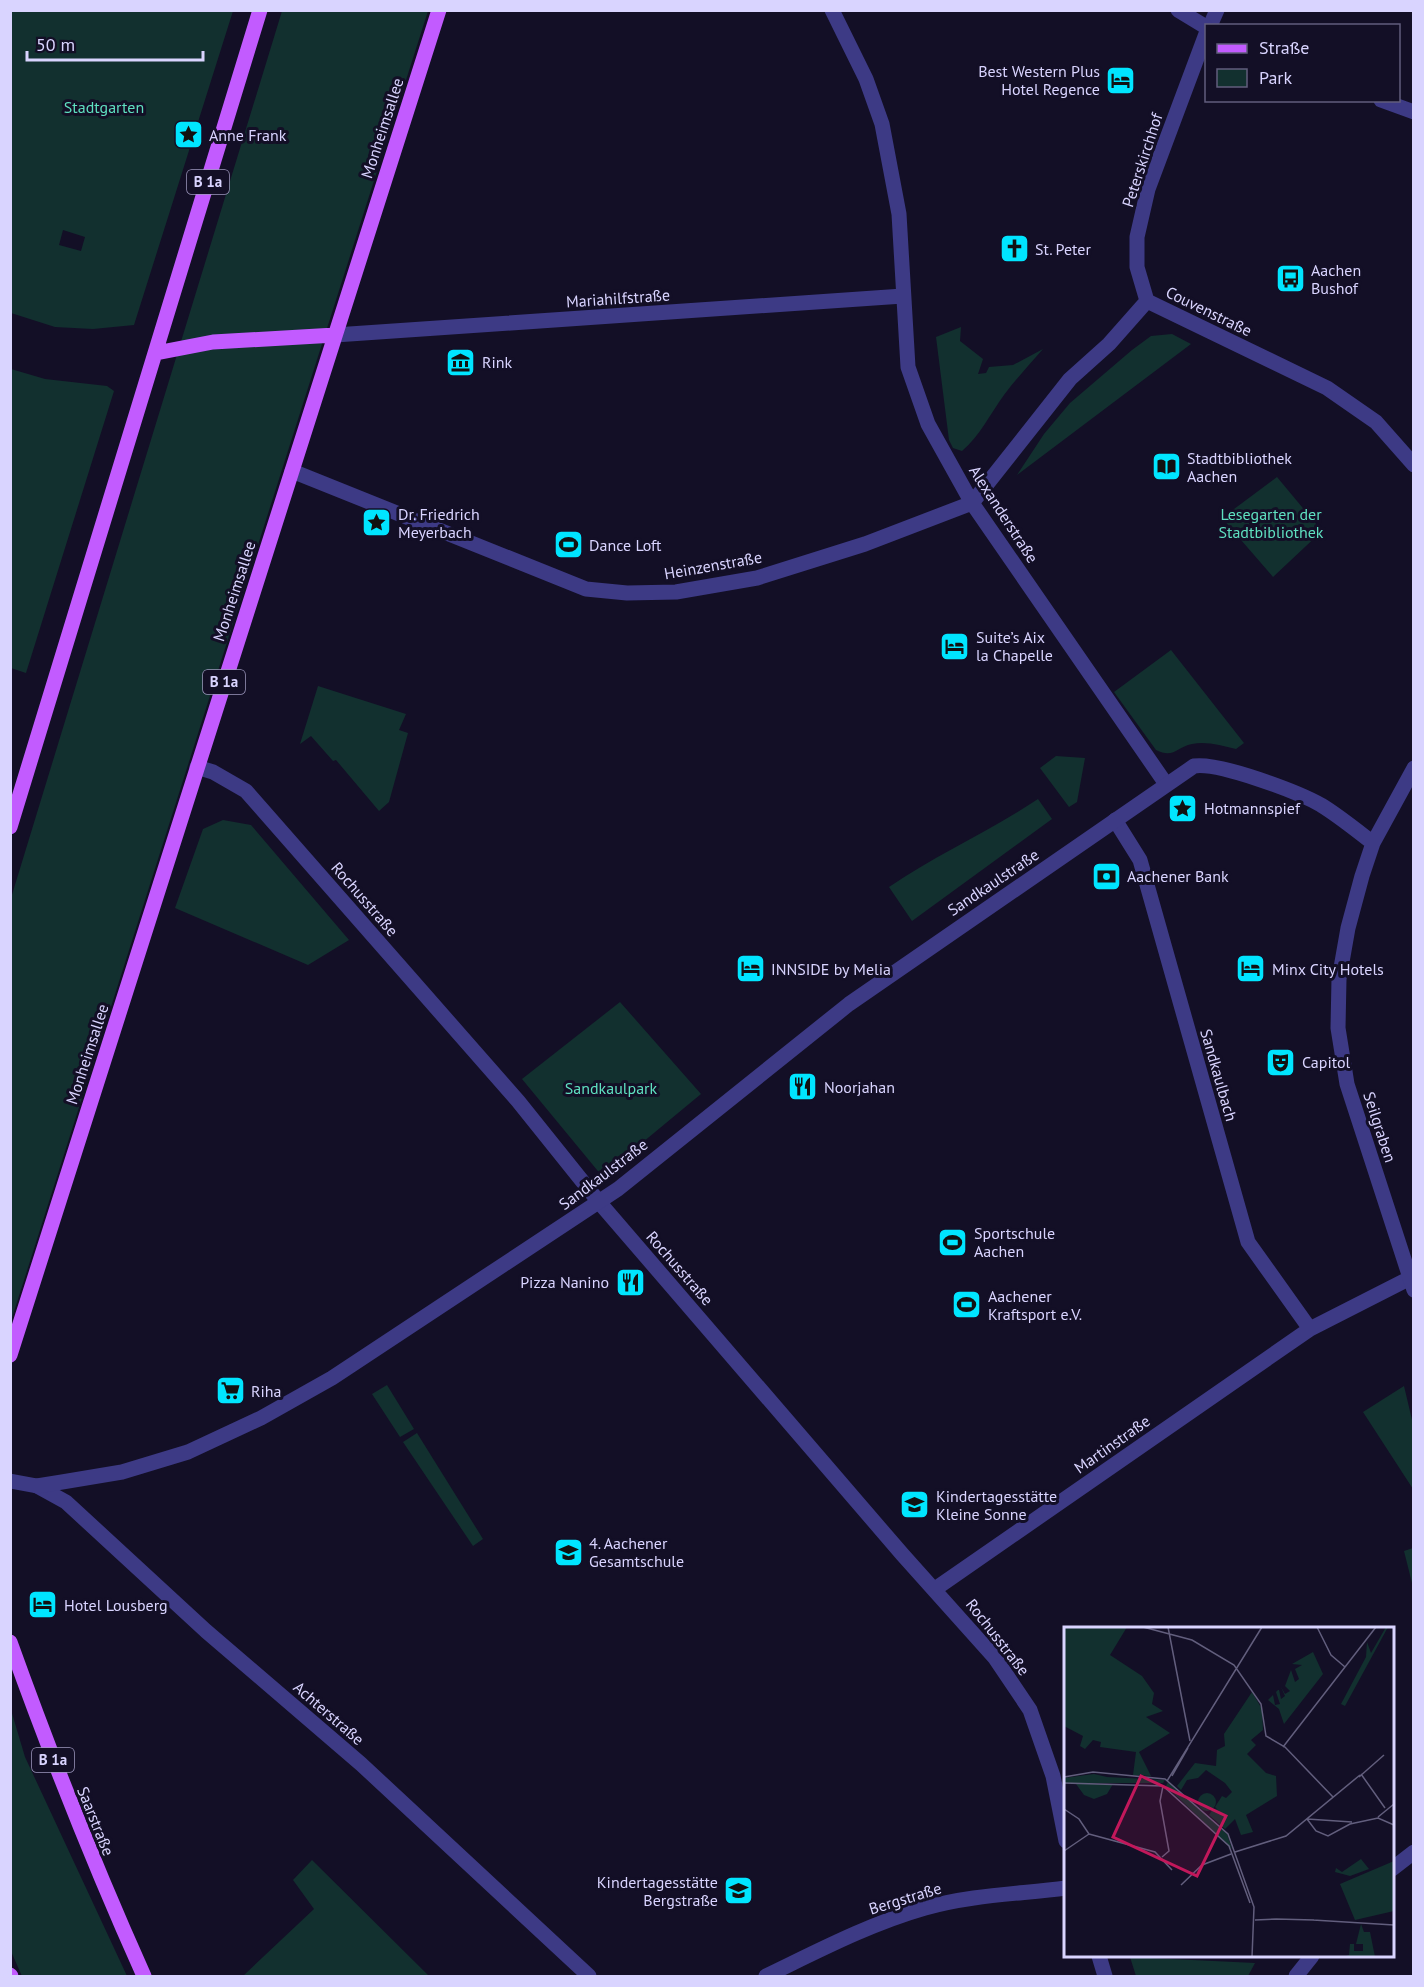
<svg xmlns="http://www.w3.org/2000/svg" width="1424" height="1987" font-family="'PT Sans',sans-serif">
<style>
.green{fill:#12302f;fill-rule:evenodd}
.lines{fill:none;stroke-linecap:round;stroke-linejoin:round}
.minor{stroke:#3d3a85;stroke-width:15}
.tertiary{stroke:#3d3a85;stroke-width:15}
.primary{stroke:#c25bff;stroke-width:15}
.labels{text-anchor:middle;stroke-width:6;stroke-linejoin:round;paint-order:stroke}
.shield{fill:#130f26;stroke:#9e99be;stroke-width:1.5}
.shield-label{font-size:15px;font-weight:bold;fill:#d9d4ff}
.poi-label{font-size:16px;fill:#d9d4ff;stroke:#130f26;text-anchor:start}
.park-label{font-size:16px;fill:#5fe0c0;stroke:#130f26}
.street-label{font-size:16px;fill:#d9d4ff;stroke:#130f26}
.inset-road{fill:none;stroke:#625e7d;stroke-width:1.5}
.view{fill:#c2185b;fill-opacity:0.15;stroke:#c2185b;stroke-width:3}
.inset-edge{fill:none;stroke:#d9d4ff;stroke-width:3}
</style>
<rect width="100%" height="100%" fill="#130f26"/>
<!-- green -->
<path class="green" d="M11 10 233 11 134 325 93 329 55 327 11 313ZM63 230 85 237 81 251 59 245Z
M282 11H428L11 1321V898Z
M961 327 960 341 983 359 978 374 986 373 989 367 1013 365 1043 349C1030 364 1016 379 1004 395 990 414 980 436 962 451L953 448 949 440 936 337Z
M1172 334 1191 344 1017 475 1044 434 1070 403 1132 350 1151 336Z
M11 369 45 379 107 386 114 391 26 673 11 668Z
M1277 477 1322 531 1273 577 1222 518Z
M1171 650 1244 743 1236 749C1222 746 1207 741 1192 744 1176 747 1174 759 1156 750L1114 692Z
M318 686 406 714 399 730 408 733 389 802 379 811 336 760 333 761 311 736 300 744Z
M1056 756 1085 758 1077 802 1069 807 1040 768Z
M1038 799 1052 819 912 921 889 887C937 854 990 831 1038 799Z
M223 820 251 825 349 940 308 965 175 908 203 829Z
M620 1002 701 1094 602 1176 522 1079Z
M387 1385 414 1429 400 1437 372 1394Z
M1404 1386 1413 1424V1489L1363 1412Z
M417 1433 483 1539 473 1546 403 1442Z
M1413 1548H1414L1413 1587 1404 1551Z
M11 1710 25 1757 127 1976H22L21 1974 10 1949Z
M312 1860 429 1976H243L314 1909 293 1880Z
M1130 1957 1255 1963 1248 1976H1136Z"/>
<g class="lines">
<!-- minor -->
<path class="minor" d="M832 10 866 79 882 124 899 214 908 367 928 424 972 503 1166 784
M1210 26 1217 10
M1147 301 1327 388 1376 422 1414 465
M1147 301 1137 267V237L1148 189 1206 34
M335 335 903 296
M292 471 586 589 627 593 676 592 757 578 865 544 972 503 1070 379 1109 344 1147 301
M197 767 213 772 246 791 518 1101 599 1202 902 1554 995 1658 1030 1710 1053 1776 1066 1841
M1115 820 1140 860 1248 1242 1310 1329
M37 1486 66 1502 206 1631 361 1764 589 1976
M935 1589 1310 1329 1414 1276
M1392 1869 1414 1852
M1099 1956 1105 1976
M766 1976C818 1951 869 1924 925 1908 970 1895 1019 1894 1066 1888
M1296 1976 1312 1956"/>
<!-- tertiary -->
<path class="tertiary" d="M1178 10 1206 27
M1381 100 1414 112
M1414 768 1373 843 1362 876 1348 928 1339 979 1338 1028 1347 1084 1414 1290
M10 1481 37 1486 62 1482 122 1472 188 1452 261 1418 332 1378 618 1189 849 1004 1194 766C1219 762 1298 792 1321 805 1339 816 1356 830 1373 843"/>
<!-- primary -->
<path class="primary" d="M156 353 213 342 335 335
M10 827 260 10
M10 1355 439 10
M10 1642C51 1756 95 1867 144 1976
M10 1975 11 1976"/>
</g>
<!-- icons -->
<defs>
<symbol id="hotel-square" viewBox="-11 -11 22 22"><rect x="-9" y="-9" width="18" height="18" rx="4" fill="#00e5ff" stroke="#130f26"/><path d="M-6-4.5h1.5V1H6V5H4.5V3h-9V5H-6ZM-4 0a1.8 1.8 0 1 1 3.6 0ZM.5 0V-2.5h3Q6-2.5 6 0Z" fill="#111"/></symbol>
<symbol id="sight-square" viewBox="-11 -11 22 22"><rect x="-9" y="-9" width="18" height="18" rx="4" fill="#00e5ff" stroke="#130f26"/><path d="M0-6L1.8-2.2L6-1.7L2.9 1.2L3.7 5.4L0 3.3L-3.7 5.4L-2.9 1.2L-6-1.7L-1.8-2.2Z" fill="#111"/></symbol>
<symbol id="church-square" viewBox="-11 -11 22 22"><rect x="-9" y="-9" width="18" height="18" rx="4" fill="#00e5ff" stroke="#130f26"/><path d="M-1.2-6h2.4v3.5h3.3v2.4h-3.3V6h-2.4V-.1h-3.3v-2.4h3.3Z" fill="#111"/></symbol>
<symbol id="bus-square" viewBox="-11 -11 22 22"><rect x="-9" y="-9" width="18" height="18" rx="4" fill="#00e5ff" stroke="#130f26"/><path d="M-5-6H5V4H4V6H2V4H-2V6H-4V4H-5ZM-3.5-4V0h7V-4ZM-3.5 1.2v1.5H-2V1.2ZM2 1.2v1.5H3.5V1.2Z" fill="#111"/></symbol>
<symbol id="museum-square" viewBox="-11 -11 22 22"><rect x="-9" y="-9" width="18" height="18" rx="4" fill="#00e5ff" stroke="#130f26"/><path d="M0-6L6-3V-2H-6V-3ZM-5-1h2V3h-2ZM-1-1h2V3h-2ZM3-1h2V3H3ZM-6 4H6V6H-6Z" fill="#111"/></symbol>
<symbol id="library-square" viewBox="-11 -11 22 22"><rect x="-9" y="-9" width="18" height="18" rx="4" fill="#00e5ff" stroke="#130f26"/><path d="M-6-4Q-3-5.5-.7-3.5V5Q-3 3-6 4ZM6-4Q3-5.5 .7-3.5V5Q3 3 6 4Z" fill="#111"/></symbol>
<symbol id="stadium-square" viewBox="-11 -11 22 22"><rect x="-9" y="-9" width="18" height="18" rx="4" fill="#00e5ff" stroke="#130f26"/><path d="M0-5a6.5 5 0 1 0 0 10a6.5 5 0 1 0 0-10ZM-3.5-1.8h7v3.6h-7Z" fill="#111"/></symbol>
<symbol id="bank-square" viewBox="-11 -11 22 22"><rect x="-9" y="-9" width="18" height="18" rx="4" fill="#00e5ff" stroke="#130f26"/><path d="M-6-4H6V4H-6ZM0-2.3a2.3 2.3 0 1 0 0 4.6a2.3 2.3 0 1 0 0-4.6Z" fill="#111"/></symbol>
<symbol id="theatre-square" viewBox="-11 -11 22 22"><rect x="-9" y="-9" width="18" height="18" rx="4" fill="#00e5ff" stroke="#130f26"/><path d="M-5-5.5Q0-4 5-5.5V0Q5 5 0 6Q-5 5-5 0ZM-3.3-2.5H-1v1.5H-3.3ZM1-2.5H3.3v1.5H1ZM-2.8 1Q0 5.5 2.8 1Z" fill="#111"/></symbol>
<symbol id="restaurant-square" viewBox="-11 -11 22 22"><rect x="-9" y="-9" width="18" height="18" rx="4" fill="#00e5ff" stroke="#130f26"/><path d="M-5-6h1v4h1v-4h1v4h1v-4h1v5L-1.5 .5V6h-2V.5L-5-1ZM5-6V6H3V1.5H1.5Q1.5-4 5-6Z" fill="#111"/></symbol>
<symbol id="supermarket-square" viewBox="-11 -11 22 22"><rect x="-9" y="-9" width="18" height="18" rx="4" fill="#00e5ff" stroke="#130f26"/><path d="M-6-5.5h2.5l.6 2H6L4.5 2H-2.5L-4.4-4H-6ZM-1.5 3.2a1.3 1.3 0 1 0 .1 0ZM3 3.2a1.3 1.3 0 1 0 .1 0Z" fill="#111"/></symbol>
<symbol id="school-square" viewBox="-11 -11 22 22"><rect x="-9" y="-9" width="18" height="18" rx="4" fill="#00e5ff" stroke="#130f26"/><path d="M0-5L7-2L0 1L-7-2ZM-4 1L0 2.5L4 1V4Q0 6-4 4Z" fill="#111"/></symbol>
</defs>
<g fill-rule="evenodd">
<use href="#hotel-square" x="1104" y="64" width="33" height="33"/>
<use href="#sight-square" x="172" y="118" width="33" height="33"/>
<use href="#church-square" x="998" y="232" width="33" height="33"/>
<use href="#bus-square" x="1274" y="262" width="33" height="33"/>
<use href="#museum-square" x="444" y="346" width="33" height="33"/>
<use href="#library-square" x="1150" y="450" width="33" height="33"/>
<use href="#sight-square" x="360" y="506" width="33" height="33"/>
<use href="#stadium-square" x="552" y="528" width="33" height="33"/>
<use href="#hotel-square" x="938" y="630" width="33" height="33"/>
<use href="#sight-square" x="1166" y="792" width="33" height="33"/>
<use href="#bank-square" x="1090" y="860" width="33" height="33"/>
<use href="#hotel-square" x="734" y="952" width="33" height="33"/>
<use href="#hotel-square" x="1234" y="952" width="33" height="33"/>
<use href="#theatre-square" x="1264" y="1046" width="33" height="33"/>
<use href="#restaurant-square" x="786" y="1070" width="33" height="33"/>
<use href="#stadium-square" x="936" y="1226" width="33" height="33"/>
<use href="#restaurant-square" x="614" y="1266" width="33" height="33"/>
<use href="#stadium-square" x="950" y="1288" width="33" height="33"/>
<use href="#supermarket-square" x="214" y="1374" width="33" height="33"/>
<use href="#school-square" x="898" y="1488" width="33" height="33"/>
<use href="#school-square" x="552" y="1536" width="33" height="33"/>
<use href="#hotel-square" x="26" y="1588" width="33" height="33"/>
<use href="#school-square" x="722" y="1874" width="33" height="33"/>
</g>
<g class="labels">
<!-- shield labels -->
<g class="shield">
<rect x="187" y="170" width="42" height="24" rx="4.5"/>
<rect x="203" y="670" width="42" height="24" rx="4.5"/>
<rect x="32" y="1748" width="42" height="24" rx="4.5"/>
</g>
<g class="shield-label">
<text x="208" y="187">B 1a</text>
<text x="224" y="687">B 1a</text>
<text x="53" y="1765">B 1a</text>
</g>
<!-- poi labels -->
<g class="poi-label">
<text x="1100" y="77" text-anchor="end">Best Western Plus<tspan x="1100" dy="18">Hotel Regence</tspan></text>
<text x="209" y="141">Anne Frank</text>
<text x="1035" y="255">St. Peter</text>
<text x="1311" y="276">Aachen<tspan x="1311" dy="18">Bushof</tspan></text>
<text x="482" y="368">Rink</text>
<text x="1187" y="464">Stadtbibliothek<tspan x="1187" dy="18">Aachen</tspan></text>
<text x="398" y="520">Dr. Friedrich<tspan x="398" dy="18">Meyerbach</tspan></text>
<text x="589" y="551">Dance Loft</text>
<text x="976" y="643">Suite’s Aix<tspan x="976" dy="18">la Chapelle</tspan></text>
<text x="1204" y="814">Hotmannspief</text>
<text x="1127" y="882">Aachener Bank</text>
<text x="771" y="975">INNSIDE by Melia</text>
<text x="1272" y="975">Minx City Hotels</text>
<text x="1302" y="1068">Capitol</text>
<text x="824" y="1093">Noorjahan</text>
<text x="974" y="1239">Sportschule<tspan x="974" dy="18">Aachen</tspan></text>
<text x="609" y="1288" text-anchor="end">Pizza Nanino</text>
<text x="988" y="1302">Aachener<tspan x="988" dy="18">Kraftsport e.V.</tspan></text>
<text x="251" y="1397">Riha</text>
<text x="936" y="1502">Kindertagesstätte<tspan x="936" dy="18">Kleine Sonne</tspan></text>
<text x="589" y="1549">4. Aachener<tspan x="589" dy="18">Gesamtschule</tspan></text>
<text x="64" y="1611">Hotel Lousberg</text>
<text x="718" y="1888" text-anchor="end">Kindertagesstätte<tspan x="718" dy="18">Bergstraße</tspan></text>
</g>
<!-- park labels -->
<g class="park-label">
<text x="104" y="113">Stadtgarten</text>
<text x="1271" y="520">Lesegarten der<tspan x="1271" dy="18">Stadtbibliothek</tspan></text>
<text x="611" y="1094">Sandkaulpark</text>
</g>
<!-- street labels -->
<g class="street-label">
<text transform="translate(382 128) rotate(-72)" y="6">Monheimsallee</text>
<text transform="translate(1142 160) rotate(-72)" y="6">Peterskirchhof</text>
<text transform="translate(618 298) rotate(-4)" y="6">Mariahilfstraße</text>
<text transform="translate(1209 311) rotate(26)" y="6">Couvenstraße</text>
<text transform="translate(1004 514) rotate(57)" y="6">Alexanderstraße</text>
<text transform="translate(713 565) rotate(-10)" y="6">Heinzenstraße</text>
<text transform="translate(234 591) rotate(-72)" y="6">Monheimsallee</text>
<text transform="translate(993 882) rotate(-34)" y="6">Sandkaulstraße</text>
<text transform="translate(365 899) rotate(49)" y="6">Rochusstraße</text>
<text transform="translate(87 1054) rotate(-72)" y="6">Monheimsallee</text>
<text transform="translate(1219 1075) rotate(74)" y="6">Sandkaulbach</text>
<text transform="translate(1380 1127) rotate(72)" y="6">Seilgraben</text>
<text transform="translate(603 1174) rotate(-37)" y="6">Sandkaulstraße</text>
<text transform="translate(680 1268) rotate(49)" y="6">Rochusstraße</text>
<text transform="translate(1112 1444) rotate(-35)" y="6">Martinstraße</text>
<text transform="translate(998 1637) rotate(52)" y="6">Rochusstraße</text>
<text transform="translate(329 1713) rotate(41)" y="6">Achterstraße</text>
<text transform="translate(96 1821) rotate(68)" y="6">Saarstraße</text>
<text transform="translate(905 1898) rotate(-17)" y="6">Bergstraße</text>
</g>
</g>
<!-- overview -->
<g transform="translate(1064 1627)">
<rect width="330" height="330" fill="#130f26"/>
<path d="M0 0H63L46 28 78 49 90 66 88 77 99 84 82 90 106 106 75 125 87 149 69 148 72 125 36 120 37 115 29 113 21 122 16 119 19 109 0 99ZM322 0H324L281 79 277 77 302 30 303 15 307 26ZM249 25 259 47 220 97 215 82 204 73 209 68 211 78 216 77 212 65 214 63H215L217 72 221 69 217 60 221 67 226 64 221 59 227 43 231 55 235 52 231 42 238 38 228 37ZM188 65 198 82 199 103 187 113 192 118 183 127 202 146 212 149 213 169 182 188 189 205 177 208 171 192 161 202 145 188 149 182 153 184 150 181 154 183 151 180 158 169 162 171 168 165 161 156 142 143 134 151 123 153 117 163 113 159 131 136 152 139 153 123 161 119 160 107ZM30 147 43 150 101 153 99 156H0V151ZM104 155 163 207 168 222 102 159ZM12 157H49L43 167 30 172 20 168ZM134 175a9 9 0 1 1 18 0a9 9 0 1 1-18 0ZM297 232 305 242 286 249 271 245 272 241 278 245ZM330 234V284L291 293 276 257ZM297 297 300 305H306L311 330H279L285 328 286 317H290V324H299V317H292Z" fill="#12302f"/>
<path class="inset-road" d="M79 0 128 13 170 38 197 77 202 109 221 120 269 170M104 0 126 114M253 0 267 28 281 40M219 120 312 0M297 147 321 181M108 149 124 121M0 150 29 145 101 152 164 207 190 280 188 330M295 150 320 128M103 154 198 0M0 156 99 159 165 219 186 276M0 182 15 192 25 207M314 190 330 177M243 192 252 204 264 209 286 197 314 191 330 198M243 192 288 195M25 207 91 225 108 243M0 224 25 207M171 225 222 209 296 148M98 230 105 224 96 174 99 159M117 258 138 238 167 227M212 292 250 293M191 293 212 292M249 293 330 298"/>
<path class="view" d="M77 149 162 189 133 249 49 210Z"/>
<rect width="330" height="330" class="inset-edge"/>
</g>
<!-- border -->
<rect width="1424" height="1987" fill="none" stroke="#d9d4ff" stroke-width="24"/>
<!-- legend -->
<rect x="1205" y="24" width="195" height="78" fill="#130f26" stroke="#625e7d" stroke-width="1.5"/>
<rect x="1217" y="44" width="30" height="9" fill="#c25bff" stroke="#625e7d" stroke-width="1.5"/>
<text x="1259" y="54" font-size="18" fill="#d9d4ff">Straße</text>
<rect x="1217" y="69" width="30" height="18" fill="#12302f" stroke="#625e7d" stroke-width="1.5"/>
<text x="1259" y="84" font-size="18" fill="#d9d4ff">Park</text>
<!-- scale -->
<path d="M27 51v9h176v-9" fill="none" stroke="#d9d4ff" stroke-width="3"/>
<text x="36" y="51" font-size="18" fill="#d9d4ff" stroke="#130f26" stroke-width="4.5" paint-order="stroke">50 m</text>
</svg>
